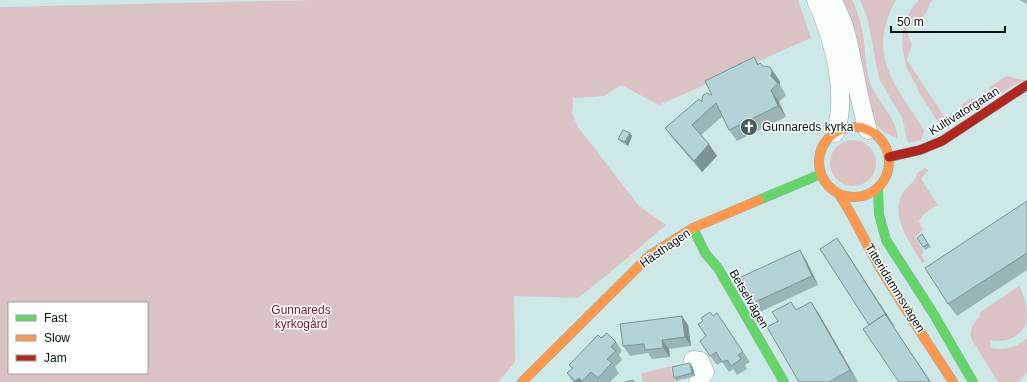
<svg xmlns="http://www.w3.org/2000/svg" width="1027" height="382" font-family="Arial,sans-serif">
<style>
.green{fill:#dbc2c5;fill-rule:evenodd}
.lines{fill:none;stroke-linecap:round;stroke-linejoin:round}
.street-casing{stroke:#94aaa8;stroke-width:19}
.fast-casing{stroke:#94aaa8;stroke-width:10}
.slow-casing{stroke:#94aaa8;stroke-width:10}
.jam-casing{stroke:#94aaa8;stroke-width:10}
.street{stroke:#f8fcfb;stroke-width:18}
.fast{stroke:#63d668;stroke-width:9}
.slow{stroke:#ff974d;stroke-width:9}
.jam{stroke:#b3261e;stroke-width:9}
.wall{fill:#9ab5b8}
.shaded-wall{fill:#7d9496}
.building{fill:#b3d3d6;stroke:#7d9496}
.labels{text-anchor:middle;stroke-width:3;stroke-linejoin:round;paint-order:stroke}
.street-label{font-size:12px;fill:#011211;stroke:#fff}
.poi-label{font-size:12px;fill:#011211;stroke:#fff;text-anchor:start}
.park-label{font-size:12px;fill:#73152c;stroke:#fff}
</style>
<rect width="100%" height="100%" fill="#cde9e7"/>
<!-- green -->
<path class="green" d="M315 0H798L811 38 659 105 621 85 604 96 573 98 572 113 578 127 639 206 666 225 613 270 578 298 514 296 515 362 498 382H0V7ZM9 303H147V373H9Z
M840 0H852L854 3C858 13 861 24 863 35 866 53 865 71 872 87 880 106 897 118 898 139L884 132 872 120Z
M860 0H896C865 55 896 85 924 130L923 136 920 140 909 143 907 140 904 125 901 116 879 79 870 31 867 17Z
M919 0H933C928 4 929 9 925 14 915 27 900 21 912 44L907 60 945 118 956 120C960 111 962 97 976 99L979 104 948 128 938 122 917 89 918 88C914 81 910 75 907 68 899 46 901 17 919 0Z
M1006 76 1024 80 994 96 992 94 989 87Z
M830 163a23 23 0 1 1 46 0a23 23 0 1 1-46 0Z
M925 168 929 170 921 179 938 205 925 213 919 221 923 230 915 237 924 253 921 255 925 261 922 263C910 243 889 216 903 192 908 186 916 181 917 173Z
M1019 286C1025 297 1027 307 1027 320 1024 336 1005 344 990 340V347C1003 352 1017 347 1027 338V372L1019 382H998L971 338C969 329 974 323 980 316L979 313Z
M670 366 675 382H643L641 374Z"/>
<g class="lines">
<defs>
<path id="street" d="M816 0C831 34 842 71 840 108 840 116 837 125 835 133
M833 0C836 9 841 17 844 26 854 60 857 96 868 130
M693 360 700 361 705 372 698 382"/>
<path id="fast" d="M878 188 879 214 886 240 933 313 973 382
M759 200 821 174
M693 228 705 253 718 268 784 382"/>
<path id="slow" d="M819 162a35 35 0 1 1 70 0a35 35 0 1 1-70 0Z
M839 194C854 217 865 242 879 266 902 305 928 343 953 382
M522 382 650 255 693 228 759 200"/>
<path id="jam" d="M889 157 920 150 942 141 1027 85"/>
</defs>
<!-- street casing -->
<use href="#street" class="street-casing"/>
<!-- fast casing -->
<use href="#fast" class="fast-casing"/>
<!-- slow casing -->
<use href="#slow" class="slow-casing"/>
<!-- jam casing -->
<use href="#jam" class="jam-casing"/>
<!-- street -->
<use href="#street" class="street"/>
<!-- fast -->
<use href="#fast" class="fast"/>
<!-- slow -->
<use href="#slow" class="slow"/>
<!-- jam -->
<use href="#jam" class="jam"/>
</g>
<!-- wall -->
<path class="wall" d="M1019 0H1027V4Z
M754 57 759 64 763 66 770 67 778 78 780 82V85L786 95 779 102 786 117 737 141 729 130 723 116 701 135 717 156 702 172 674 140 665 128 712 95Z
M630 133 632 136 628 146 621 142 618 139Z
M1027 201V270L957 316 948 304Z
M922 234 931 247 925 250 917 238Z
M837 238 843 247 895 327 869 325Z
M806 260 818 285 760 312 753 303Z
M791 302 797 310 811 302 819 314 858 382H799L778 321Z
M717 313 750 362 745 365 747 369 737 375 733 369 729 372 722 362 717 365 710 356 713 316Z
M682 316 688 325 691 346 669 349 670 357 652 359 648 353 630 356 623 346Z
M601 338 616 342 622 351 619 355 622 360 615 367 619 373 610 382H573L567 373 572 369 569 365Z
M692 366 695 376 676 381 674 378Z"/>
<!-- shaded-wall -->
<path class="shaded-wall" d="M770 67 780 82V85L771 76Z
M771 90 779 102 786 117 778 106Z
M630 133 632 136 628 146 625 142Z
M709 144 717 156 702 172 694 161Z
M837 238 843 247 895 327 888 318Z
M800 250 806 260 818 285 812 276Z
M811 302 819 314 858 382 850 370Z
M885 314 895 329 931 382H930Z
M682 316 688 325 691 346 685 337Z
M662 340 669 349 670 357 663 348Z
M690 363 692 366 695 376 692 373Z
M579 378 582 382H576L575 381Z"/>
<!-- building -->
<path class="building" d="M754 57 758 65 760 63 763 66 770 67 772 71 771 76 778 84 771 90 778 106 729 130 716 103 692 125 709 144 694 161 665 128 699 99 702 102V100L703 95 707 93 712 95 705 81Z
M623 130 630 133 625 142 618 139Z
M1027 201V253L948 304 925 268Z
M922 234 928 244 923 247 917 238Z
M837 238 888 318 885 314 869 325 820 249Z
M800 250 812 276 753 303 741 277Z
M791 302 796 310 811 302 850 370 829 382H799L767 327 778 321 772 312Z
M710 312 713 316 717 313 743 352 738 355 741 359 731 366 727 360 722 362 716 352 710 356 700 341 706 336 698 324 703 321 701 318Z
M885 314 930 382H899L863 329Z
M682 316 685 337 662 340 663 348 645 350 644 344 623 346 620 324Z
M607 333 616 342 611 347 616 351 607 359 612 363 598 378 591 372 582 381 579 378 575 381 567 373 573 368 569 365 598 335 601 338Z
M690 363 692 373 674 378 672 367Z
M633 380 634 382H625Z"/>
<!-- icons -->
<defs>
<symbol id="church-disc" viewBox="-11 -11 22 22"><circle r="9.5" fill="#485d5c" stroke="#fff"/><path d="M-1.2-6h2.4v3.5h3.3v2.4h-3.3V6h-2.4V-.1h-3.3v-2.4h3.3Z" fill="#fff"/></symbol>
</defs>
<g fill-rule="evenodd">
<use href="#church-disc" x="739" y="117" width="20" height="20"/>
</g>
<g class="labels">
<!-- street labels -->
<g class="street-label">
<text transform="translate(964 111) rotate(-32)" y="4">Kultivatorgatan</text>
<text transform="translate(665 248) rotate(-35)" y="4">Hästhagen</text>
<text transform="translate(895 288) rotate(58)" y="4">Titteridammsvägen</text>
<text transform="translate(749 299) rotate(60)" y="4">Betselvägen</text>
</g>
<!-- poi labels -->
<g class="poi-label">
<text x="762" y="131">Gunnareds kyrka</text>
</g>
<!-- park labels -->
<g class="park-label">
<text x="301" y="314">Gunnareds<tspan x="301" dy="14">kyrkogård</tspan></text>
</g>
</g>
<!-- legend -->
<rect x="8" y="302" width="140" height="72" fill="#ffffff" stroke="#99a0a0"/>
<rect x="16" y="315" width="20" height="6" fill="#63d668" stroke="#99a0a0"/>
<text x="44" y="322" font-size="12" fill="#011211">Fast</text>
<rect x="16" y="335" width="20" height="6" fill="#ff974d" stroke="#99a0a0"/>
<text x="44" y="342" font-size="12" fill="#011211">Slow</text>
<rect x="16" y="355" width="20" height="6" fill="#b3261e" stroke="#99a0a0"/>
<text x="44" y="362" font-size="12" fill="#011211">Jam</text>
<!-- scale -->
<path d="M891 26v6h114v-6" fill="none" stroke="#011211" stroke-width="2"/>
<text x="897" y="26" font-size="12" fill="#011211" stroke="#ffffff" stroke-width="3" paint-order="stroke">50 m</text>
</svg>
